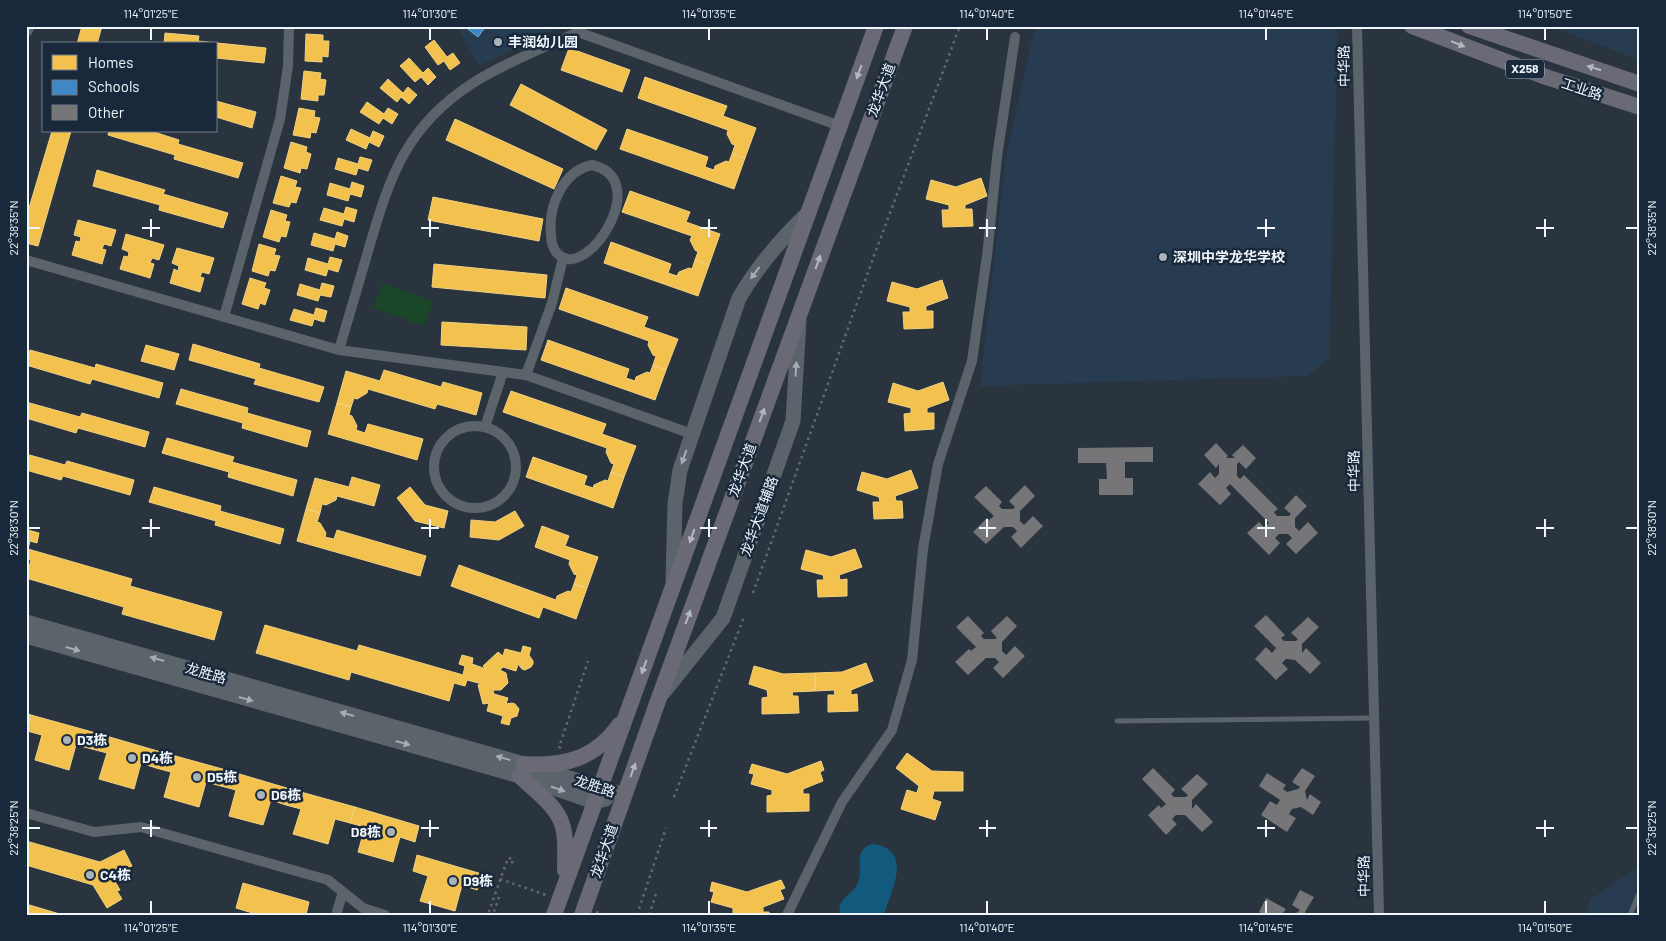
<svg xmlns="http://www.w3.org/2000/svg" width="1666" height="941" font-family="Barlow,'Noto Sans SC',sans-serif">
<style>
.built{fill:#273b51}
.green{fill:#1a4629}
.water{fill:#11597d}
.homes{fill:#f2c14e;stroke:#f1d182}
.schools{fill:#3f88c5;stroke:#74a9d6}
.building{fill:#767577}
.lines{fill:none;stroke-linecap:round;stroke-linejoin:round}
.path{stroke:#62696f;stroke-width:2.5;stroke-dasharray:2.5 4;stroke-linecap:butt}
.service{stroke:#5c646b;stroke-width:5}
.minor{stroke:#5c646b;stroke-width:10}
.secondary{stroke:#5c646b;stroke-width:15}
.primary{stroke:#6a6a76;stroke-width:16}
.oneway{fill:#b3b7c0}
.oneway2{fill:#a6adb4}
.ticks{fill:none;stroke:#eff6fd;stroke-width:2}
.poi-dot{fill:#aab2ba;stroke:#19293b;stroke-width:2}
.labels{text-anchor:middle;stroke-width:5;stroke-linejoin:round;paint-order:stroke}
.shield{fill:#19293b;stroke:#afb8c3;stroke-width:1}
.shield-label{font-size:12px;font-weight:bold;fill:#eff6fd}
.poi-label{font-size:14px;font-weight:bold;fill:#eff6fd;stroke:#19293b;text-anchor:start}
.street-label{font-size:14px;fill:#eff6fd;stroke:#19293b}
.neatline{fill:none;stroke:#eff6fd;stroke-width:2}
.ticks-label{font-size:12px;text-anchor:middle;fill:#eff6fd}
</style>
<rect width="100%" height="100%" fill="#2a343e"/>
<!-- built -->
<path class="built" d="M457 26H558L559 28 479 66Z
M1035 26 1338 27 1329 359 1307 376 980 386 1006 156Z
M1549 26H1640V58L1637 59Z
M1640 866V915H1585L1591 899Z"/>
<!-- green -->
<path class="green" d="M383 283 433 301 424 326 373 308Z"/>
<!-- water -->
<path class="water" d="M874 844C914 851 891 891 884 915H841C834 900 853 895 858 883 864 868 852 847 874 844Z"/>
<!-- homes -->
<path class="homes" d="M82 26H102L97 44H77Z
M165 33 199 36 198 41 266 48 264 63 216 58V44H164Z
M306 34 323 35V41H329L328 57 322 56V62L305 61Z
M434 40 447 57 453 53 460 63 450 70 444 61 438 65 425 47Z
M569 48 630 70 622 92 561 70Z
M409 58 423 73 428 68 436 77 428 85 421 77 415 82 400 66Z
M304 71 321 73 320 79 326 80 324 95H318V101L301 99Z
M645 77 727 106 723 116 756 128 745 158 732 154 735 145 732 144 727 134 728 130 638 98Z
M388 79 403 93 408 87 417 95 409 104 401 97 397 102 380 88Z
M521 84 607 130 596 150 510 105Z
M216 101 256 112 252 128 216 117Z
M367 102 384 114 388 108 398 114 392 124 383 118 379 124 360 112Z
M299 108 315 111 314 117 320 118 316 133 311 132 310 138 293 135Z
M455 119 563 169 554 189 446 140Z
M351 129 370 138 373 131 384 136 379 147 369 142 366 149 346 140Z
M627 129 708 157 705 167 714 170 715 166 726 161 729 162 732 154 745 158 734 189 620 149Z
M52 131H71L38 246 26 243V218Z
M109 131H151L179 140 178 144 243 163 238 178 174 159 175 155 108 135Z
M291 142 307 147 306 152 311 154 307 169 301 168 300 173 284 168Z
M360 157 372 160 368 171 358 168 356 175 335 169 338 158 358 164Z
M97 170 165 190 163 194 228 213 223 228 159 210 160 205 93 186Z
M281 176 297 181 295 187 301 188 296 203 291 202 289 207 273 203Z
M981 178 987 196 965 205V209H972L973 226 943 227 942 210H949V205L926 199 931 180 956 187Z
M352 182 364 186 361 197 350 194 348 201 327 195 330 183 350 189Z
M630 191 690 212 686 222 720 234 709 265 695 260 698 252 695 250 690 240 692 236 622 212Z
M433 197 543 219 539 241 428 220Z
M346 207 357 210 354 222 344 219 342 226 320 220 324 208 344 214Z
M271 210 287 215 285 221 290 222 286 237 281 236 279 242 263 237Z
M78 220 116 230 111 246 104 244 102 249 106 250 102 264 72 255 76 241 80 242 81 237 74 235Z
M337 232 348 236 345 247 335 244 333 251 311 245 314 233 335 239Z
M126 234 164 245 159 260 152 258 150 263 154 264 150 278 120 269 124 256 128 257 129 252 122 249Z
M611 242 671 264 668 273 677 276 679 272 689 268 692 269 695 260 709 265 698 296 604 263Z
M259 244 276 249 274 255 280 256 275 271 270 270 268 276 252 271Z
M177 248 214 258 209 274 202 272 200 277 204 278 200 292 170 283 174 269 178 271 179 266 172 263Z
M330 257 342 260 338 272 328 269 326 276 305 270 308 258 328 264Z
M434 264 547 275 545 298 432 287Z
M250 278 266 283 264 288 270 290 265 305 260 303 258 309 242 304Z
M942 280 948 298 926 306V311H933V328L904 329 903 312H910V307L887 301 892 282 917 289Z
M322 283 334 286 331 297 320 295 318 301 297 295 300 284 320 290Z
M566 288 648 317 644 327 678 339 666 370 653 365 656 356 653 355 648 345 649 341 559 309Z
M316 308 327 311 324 322 314 319 312 326 290 320 294 309 314 315Z
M442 322 527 327 526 350 441 345Z
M548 340 629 369 626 378 635 381 636 377 647 372 650 373 653 365 666 370 655 400 541 360Z
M193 344 260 364 259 368 324 387 319 402 254 384 256 379 189 360Z
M146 345 179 354 174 370 141 361Z
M30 350 95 368 96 364 163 383 159 398 92 379 90 384 26 365Z
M384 370 441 387 443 382 482 393 476 415 437 404 435 409 368 389 367 393 357 399 354 398 351 407 337 403 346 371 380 381Z
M943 382 949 400 927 408V413H934V429L905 431 904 414 911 413V408L888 402 893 383 918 391Z
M181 389 248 408 247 413 311 431 307 447 242 428 243 423 176 404Z
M511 391 606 424 602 434 636 446 624 477 611 472 614 464 611 463 606 452 607 448 503 412Z
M26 402 80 417 82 413 149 432 145 447 78 428 76 433 26 418Z
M337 403 351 407 349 415 352 416 357 426 356 430 365 433 368 424 423 439 417 460 328 434Z
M167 438 234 457 232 462 297 480 293 496 228 477 229 472 162 453Z
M26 454 65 465 67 461 134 480 130 495 63 476 61 480 26 470Z
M533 457 587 476 584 485 593 488 594 485 605 480 608 481 611 472 624 477 613 508 526 477Z
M911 470 918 488 895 496 896 501H902L903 518 874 519 873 502H880L879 497 857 490 862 472 887 479Z
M352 477 380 485 374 506 337 496 336 500 326 505 322 504 320 513 306 509 315 478 349 487Z
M154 487 221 506 220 511 284 529 280 544 215 525 216 521 149 502Z
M410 487 425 505 448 511 444 528 415 521 397 498Z
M306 509 320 513 317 522 320 523 326 533 325 537 334 539 337 530 426 556 420 576 297 541Z
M515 511 524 526 499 540 470 537 471 520 495 522Z
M542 526 569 536 565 546 598 557 587 588 574 584 577 575 574 574 569 564 570 560 535 547Z
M28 530 39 533 37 543 30 541 28 549 132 579 130 586 222 612 214 640 122 614 124 607 26 578 31 560 26 559V535Z
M855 549 862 567 839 575 840 580 847 579V596L818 597 817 580H824L823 575 801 569 806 550 831 557Z
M459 565 556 600 557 596 568 591 571 592 574 584 587 588 576 619 543 607 539 618 451 586Z
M265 625 357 651 359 645 463 675 465 666 459 664 462 655 473 658 472 664 486 669 483 666 498 652 503 656 505 649 521 653 523 646 531 648 529 655 533 661V664L531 667 525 670 522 669 518 664 516 671 503 667 500 670 506 673 508 683 501 690H493L494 694 508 698 506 704 512 703 515 704 519 709 517 716 511 718 509 725 501 723 503 716 487 711 489 703 483 704 478 685 482 684 467 680 465 686 454 683 449 701 351 672 349 680 256 653Z
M866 663 873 681 851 690V695L857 694 858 711 828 712V695H835L834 690 815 691V673L842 672Z
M754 666 783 674 815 673V691L792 692 793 696H798L799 713 762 714V698L768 697 767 690 749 684Z
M26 713 31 715 27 731 26 730Z
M31 715 96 733 92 749 76 745 69 770 35 760 42 735 27 731Z
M96 733 161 752 156 768 141 763 134 789 99 779 107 753 92 749Z
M161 752 226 770 221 786 206 782 199 807 164 797 171 772 156 768Z
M907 753 932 771 963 772V791H934L932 799 941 802 935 820 901 809 907 790 917 793 919 786 896 768Z
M821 761 824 770 820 772 823 781 803 789V794H809V811L767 812V796L772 795V790L751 784 754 774 749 773 752 764 787 774Z
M226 770 290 789 286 805 271 800 263 825 229 816 236 790 221 786Z
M290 789 355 807 350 823 335 819 328 844 293 834 301 809 286 805Z
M355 807 419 826 415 842 400 837 393 862 358 852 365 827 350 823Z
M26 841 100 862 124 850 132 866 124 870 125 872 113 878 120 890 117 891 122 899 107 908 93 885 26 865Z
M417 855 482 874 477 890 462 885 455 911 420 901 428 876 413 871Z
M781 880 785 888 780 890 784 899 763 907V912H769V915H727L733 914V908L711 902 714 892 710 891 712 882 747 892Z
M243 883 309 902 306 915H259L236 908Z
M26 904 63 915H26Z"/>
<!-- schools -->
<path class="schools" d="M464 26H486L478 37Z"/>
<!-- building -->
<path class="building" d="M1216 443 1228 456 1226 458H1235L1232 455 1243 445 1256 458 1246 469 1239 462 1237 464V476L1240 479 1244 475 1278 509 1274 512 1277 516H1289L1291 514 1284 508 1296 495 1307 506 1295 518V527L1299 531 1308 522 1318 533 1296 554 1286 544 1292 538 1288 534H1279L1275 538 1280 543 1269 555 1247 533 1259 522 1264 527 1269 523 1230 484 1226 488 1231 494 1220 505 1198 484 1210 472 1215 478 1219 474V464L1216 468 1204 455Z
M1153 447V462H1125V478H1133V495H1099V479H1107L1106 463H1078V448Z
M1025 485 1035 496 1020 511V521L1024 525 1033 516 1043 526 1021 548 1011 537 1017 531 1013 527H1004L986 544 973 532 987 518 989 520 994 516 974 497 986 486 1002 502 999 506 1002 509H1013L1015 507 1009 501Z
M1266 615 1285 635 1281 638 1284 641H1296L1298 639 1291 633 1308 617 1319 627 1302 644V653L1306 648 1321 663 1310 674 1295 660 1286 659 1282 663 1288 669 1276 680 1255 659 1266 647 1272 653 1276 648 1254 626Z
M968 616 984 633 981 636 984 639H995L997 638 991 631 1007 616 1017 626 1002 642V651L1006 655 1015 646 1025 656 1003 678 993 668 999 662 995 658H986L968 675 955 662 969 649 971 651 976 647 956 627Z
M1153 768 1175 790 1171 794 1174 797H1186L1188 795 1181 789 1197 774 1208 784 1192 800V809L1196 804 1213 822 1202 832 1185 815H1176L1172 819 1177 824 1166 835 1148 815 1159 805 1161 808 1166 804 1142 779Z
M1302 768 1315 776 1305 791 1307 800 1310 794 1321 802 1313 815 1301 807 1292 809 1289 814 1296 818 1287 832 1261 815 1270 801 1277 805 1280 800 1259 786 1267 773 1286 785 1283 789 1287 792 1298 789 1300 787 1292 782Z
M1300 890 1314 897 1305 912 1306 915H1291L1298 912 1300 910 1292 905Z
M1266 898 1286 909 1283 913 1286 915H1263L1259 912Z"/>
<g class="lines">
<!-- path -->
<path class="path" d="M753 593 875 253 960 26
M561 748 559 747 588 661
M674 797 744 617
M500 879 546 895
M499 897 494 912 489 911 508 858 513 859 511 867
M596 912 606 915
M637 915 666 828
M649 915 656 894"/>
<!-- service -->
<path class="service" d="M1117 721 1374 718
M1630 915 1640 891"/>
<!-- minor -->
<path class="minor" d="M1357 26 1379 915
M592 165C654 179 587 281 559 255 553 250 551 242 551 234 548 206 563 171 592 165Z
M26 260 339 350 526 375 692 434
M224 317 280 119 288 66 289 26
M339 350C349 316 359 282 369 248 390 176 406 126 473 83 504 63 544 48 578 32L840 126
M526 375 552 303 563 258
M434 467a41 41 0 1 1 82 0a41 41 0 1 1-82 0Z
M485 427 503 372
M26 813 94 832 141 827 328 880 363 908 385 915
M336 915 343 892
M787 915 842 802 892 730 912 660 923 549 938 464 972 361 987 256 997 157 1015 37"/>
<!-- secondary -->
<path class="secondary" d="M26 29 27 26
M673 581 675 504 680 470 739 298C758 265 782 238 809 212
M26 622 524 764 624 795
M26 636 520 776 594 802 606 799
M663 693 723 618 793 421 799 321"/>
<!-- primary -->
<path class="primary" d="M1412 26 1546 77 1640 107
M1469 26 1640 84
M524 764C563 767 595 759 619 725
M520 776C533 789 552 802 560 819 567 833 565 854 565 870
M554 915 876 26
M582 915 659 698 905 26"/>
</g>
<!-- one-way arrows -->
<defs><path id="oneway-solid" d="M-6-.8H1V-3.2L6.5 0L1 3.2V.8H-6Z" transform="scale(1.25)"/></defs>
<g class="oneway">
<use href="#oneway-solid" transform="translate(1458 44) rotate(22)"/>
<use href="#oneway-solid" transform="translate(1594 68) rotate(-162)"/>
<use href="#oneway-solid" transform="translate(859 72) rotate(110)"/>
<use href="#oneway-solid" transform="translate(818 262) rotate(-70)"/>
<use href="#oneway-solid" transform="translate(762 415) rotate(-70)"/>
<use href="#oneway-solid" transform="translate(692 536) rotate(110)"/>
<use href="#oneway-solid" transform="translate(688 617) rotate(-70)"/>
<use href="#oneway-solid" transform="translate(644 667) rotate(110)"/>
<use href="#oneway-solid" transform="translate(633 770) rotate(-70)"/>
</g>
<g class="oneway2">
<use href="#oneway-solid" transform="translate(755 273) rotate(126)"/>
<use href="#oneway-solid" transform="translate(796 369) rotate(-86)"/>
<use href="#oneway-solid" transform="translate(684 457) rotate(110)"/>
<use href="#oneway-solid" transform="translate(73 649) rotate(16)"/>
<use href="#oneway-solid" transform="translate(157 659) rotate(-164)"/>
<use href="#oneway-solid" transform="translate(246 699) rotate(16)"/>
<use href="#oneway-solid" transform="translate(347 714) rotate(-164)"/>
<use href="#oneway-solid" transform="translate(403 743) rotate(16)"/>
<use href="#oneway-solid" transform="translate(503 758) rotate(-164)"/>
<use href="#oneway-solid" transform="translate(558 789) rotate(19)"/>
</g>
<!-- ticks -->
<path class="ticks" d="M151 28V40M430 28V40M709 28V40M987 28V40M1266 28V40M1545 28V40M151 219V237M430 219V237M709 219V237M987 219V237M1266 219V237M1545 219V237M28 228H40M142 228H160M421 228H439M700 228H717M979 228H996M1257 228H1275M1536 228H1554M1626 228H1638M151 519V537M430 519V537M709 519V537M987 519V537M1266 519V537M1545 519V537M28 528H40M142 528H160M421 528H439M700 528H717M979 528H996M1257 528H1275M1536 528H1554M1626 528H1638M151 820V837M430 820V837M709 820V837M987 820V837M1266 820V837M1545 820V837M28 828H40M142 828H160M421 828H439M700 828H717M979 828H996M1257 828H1275M1536 828H1554M1626 828H1638M151 901V914M430 901V914M709 901V914M987 901V914M1266 901V914M1545 901V914"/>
<!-- markers -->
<g class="poi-dot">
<circle cx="498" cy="42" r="5"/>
<circle cx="1163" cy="257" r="5"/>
<circle cx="67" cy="740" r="5"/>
<circle cx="132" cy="758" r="5"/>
<circle cx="197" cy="777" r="5"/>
<circle cx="261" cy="795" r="5"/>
<circle cx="391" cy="832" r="5"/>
<circle cx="90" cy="875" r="5"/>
<circle cx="453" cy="881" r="5"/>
</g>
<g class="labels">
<!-- shield labels -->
<rect class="shield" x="1506" y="59.5" width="38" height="19" rx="4"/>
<g class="shield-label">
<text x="1525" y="73">X258</text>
</g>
<!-- poi labels -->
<g class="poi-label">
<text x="508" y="47">丰润幼儿园</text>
<text x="1173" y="262">深圳中学龙华学校</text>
<text x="77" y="745">D3栋</text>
<text x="142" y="763">D4栋</text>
<text x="207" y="782">D5栋</text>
<text x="271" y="800">D6栋</text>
<text x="381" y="837" text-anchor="end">D8栋</text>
<text x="100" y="880">C4栋</text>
<text x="463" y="886">D9栋</text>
</g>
<!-- street labels -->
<g class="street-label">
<text transform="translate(1344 66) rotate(-91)" y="5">中华路</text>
<text transform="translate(1582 89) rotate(18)" y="5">工业路</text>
<text transform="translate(881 90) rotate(-70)" y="5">龙华大道</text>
<text transform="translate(742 470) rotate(-70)" y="5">龙华大道</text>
<text transform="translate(1354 471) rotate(-91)" y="5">中华路</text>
<text transform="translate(759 516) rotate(-70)" y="5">龙华大道辅路</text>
<text transform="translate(206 673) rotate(16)" y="5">龙胜路</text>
<text transform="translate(595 786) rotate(18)" y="5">龙胜路</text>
<text transform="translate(604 851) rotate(-71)" y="5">龙华大道</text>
<text transform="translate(1364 876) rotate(-91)" y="5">中华路</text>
</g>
</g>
<!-- border -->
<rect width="1666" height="941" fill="none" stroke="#19293b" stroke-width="55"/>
<!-- legend -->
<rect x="42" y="42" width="175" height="90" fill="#19293b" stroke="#6f7b89"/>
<rect x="52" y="55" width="25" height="15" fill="#f2c14e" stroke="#6f7b89"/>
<text x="88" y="68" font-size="15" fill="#eff6fd">Homes</text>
<rect x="52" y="80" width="25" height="15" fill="#3f88c5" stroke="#6f7b89"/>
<text x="88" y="92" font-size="15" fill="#eff6fd">Schools</text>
<rect x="52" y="105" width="25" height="15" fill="#767577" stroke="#6f7b89"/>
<text x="88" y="118" font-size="15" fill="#eff6fd">Other</text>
<rect x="28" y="28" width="1610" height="886" class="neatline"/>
<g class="ticks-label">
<text x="151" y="18">114°01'25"E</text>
<text x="430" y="18">114°01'30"E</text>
<text x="709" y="18">114°01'35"E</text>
<text x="987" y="18">114°01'40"E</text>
<text x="1266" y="18">114°01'45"E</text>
<text x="1545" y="18">114°01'50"E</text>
<text transform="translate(14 228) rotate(-90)" y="4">22°38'35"N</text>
<text transform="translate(1652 228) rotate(-90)" y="4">22°38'35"N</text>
<text transform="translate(14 528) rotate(-90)" y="4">22°38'30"N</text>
<text transform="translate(1652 528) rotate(-90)" y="4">22°38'30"N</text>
<text transform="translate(14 828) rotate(-90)" y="4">22°38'25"N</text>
<text transform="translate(1652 828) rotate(-90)" y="4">22°38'25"N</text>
<text x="151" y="932">114°01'25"E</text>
<text x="430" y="932">114°01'30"E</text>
<text x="709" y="932">114°01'35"E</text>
<text x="987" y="932">114°01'40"E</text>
<text x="1266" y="932">114°01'45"E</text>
<text x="1545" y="932">114°01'50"E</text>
</g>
</svg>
